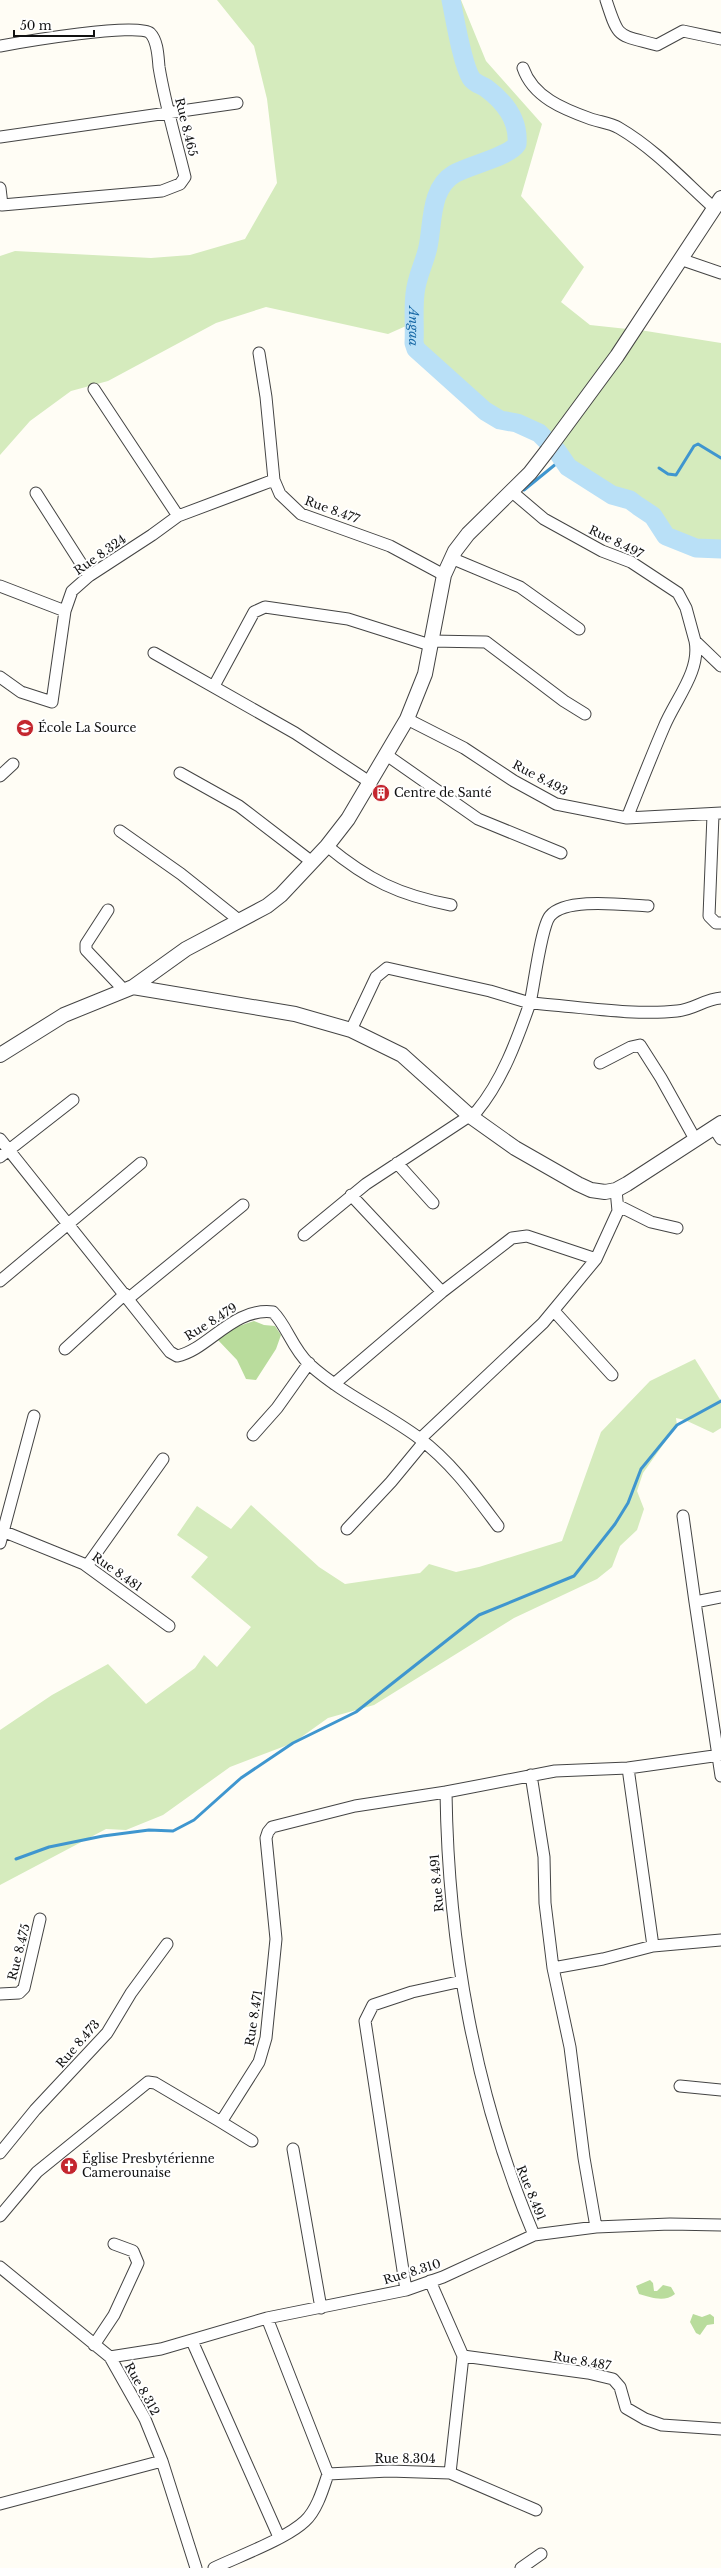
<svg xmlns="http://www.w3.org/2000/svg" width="721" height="2568" font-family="'Libre Baskerville',serif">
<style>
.green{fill:#d5ebbd}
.forest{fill:#b9dc9c}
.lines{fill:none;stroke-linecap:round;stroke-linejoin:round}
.stream{stroke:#3f96cf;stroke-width:3}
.river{stroke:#b9e0f7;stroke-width:19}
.minor-casing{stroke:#444;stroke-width:13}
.tertiary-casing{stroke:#444;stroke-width:16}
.minor{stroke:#fff;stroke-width:11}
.tertiary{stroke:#fff;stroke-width:14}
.labels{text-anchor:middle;stroke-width:4;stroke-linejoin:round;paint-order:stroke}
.street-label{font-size:12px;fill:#111;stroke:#fff}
.poi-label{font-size:12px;fill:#111;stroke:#fff;text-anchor:start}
.water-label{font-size:13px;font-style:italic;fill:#1768a6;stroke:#fff}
</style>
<rect width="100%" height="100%" fill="#fffdf5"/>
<!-- green -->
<path class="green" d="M217 0H461L486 61 542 124 521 196 584 267 561 302 590 325 646 331 721 343V549L696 548 666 536 653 516 638 506 630 500 612 495 568 467 557 451 539 433 517 423 500 420 485 411 416 349 414 343 415 322 388 334 266 307 216 323 108 381 71 391 30 421 0 455V256L15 251 151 258 190 255 245 239 277 183 267 99 254 46Z
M695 1359 721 1401V1428L713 1433 685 1420 676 1418 677 1425 643 1473 637 1491 644 1509 637 1530 620 1546 612 1567 597 1579 514 1618 374 1705 328 1718 293 1743 230 1767 163 1815 126 1830 106 1829 0 1885V1730L52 1695 108 1664 146 1704 195 1668 204 1655 217 1667 251 1627 191 1577 208 1557 177 1535 197 1506 231 1529 251 1505 319 1567 345 1584 420 1573 429 1564 456 1572 479 1567 562 1541 601 1432 650 1381Z"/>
<!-- forest -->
<path class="forest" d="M254 1321 264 1325 275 1326 281 1335 276 1349 256 1380 246 1379 237 1360 217 1339 230 1329Z
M650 2280 653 2283 654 2291H657L663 2285 671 2287 675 2294C664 2303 650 2297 639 2294L636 2286Z
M693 2314 702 2317 710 2314 714 2317V2324L707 2325 700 2335 696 2333 690 2322Z"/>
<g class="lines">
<!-- stream -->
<path class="stream" d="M659 468 668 474 676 475 694 446 698 444 721 458
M524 490 562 459
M16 1859 49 1847 103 1836 149 1830 173 1831 194 1820 241 1778 293 1743 356 1712 479 1615 574 1576 615 1524 628 1503 641 1469 677 1425 721 1401"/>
<!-- river -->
<path class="river" id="s1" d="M451 0C455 19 462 63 471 78 474 83 481 85 486 88 505 102 519 120 517 144 509 157 469 165 454 174 430 188 433 223 428 247 425 262 416 278 415 294 413 310 415 327 414 343L416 349 485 411 500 420 517 423 539 433 557 451 568 467 612 495 630 500 638 506 653 516 666 536 696 548 721 549"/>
<defs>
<path id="minor" d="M606 0C619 40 617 34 657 45L683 31 721 39
M0 46C22 42 138 22 150 33 158 41 158 57 159 67 165 104 176 140 185 177L180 184 162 191 2 205 0 188
M523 68C533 97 563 109 591 119 600 122 611 123 619 128 655 149 684 181 714 208
M0 137 237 103
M680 259 721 273
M259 353 266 397 274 480 280 494 301 514 390 546 444 575
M94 389 178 516
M511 491 544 519 602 551 631 562 678 593 686 608 695 641 721 666
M36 493 89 576
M451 558 520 587 579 629
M0 586 65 611
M431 641 486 642 564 701 585 714
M154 653 295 733 371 783
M0 677 21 692 52 702 65 611 72 591 89 576 152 535 178 516 274 480
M214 686 254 612 265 607 348 619 430 645
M407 719 464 748 514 781 556 804 627 818 721 813
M388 756 478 819 561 853
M180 773 239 806 312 862
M0 776 13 764
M713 815 709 916 716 923H721
M627 818C639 788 651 757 664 727 675 700 701 671 695 641
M120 831 181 874 240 921
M327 846C368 880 399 895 451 905
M648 906C624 905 566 897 550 916 541 927 534 986 530 1003 575 1006 634 1016 677 1011 693 1010 705 999 721 998
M108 910 86 944V950L124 990
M600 1063 631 1047 640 1045 661 1078 695 1139
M714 1128 721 1139
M0 1139 170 1352 177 1356C208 1350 233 1307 273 1312 287 1326 292 1348 309 1364 342 1394 384 1412 419 1438 452 1463 474 1494 498 1526
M0 1157 73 1100
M397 1163 433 1203
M351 1195 442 1292
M619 1206 651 1222 677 1228
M304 1235 366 1184 477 1111C502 1081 517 1040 530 1003L490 991 387 968 376 977 351 1030
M0 1281 141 1163
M129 1298 243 1205
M554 1311 612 1375
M65 1349 125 1294
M334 1384 442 1292 512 1238 527 1236 596 1259
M253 1435 277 1408 309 1363
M420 1439 543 1323 596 1259 618 1211 616 1190
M683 1516 695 1602
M347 1529 391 1482 424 1442
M0 1530 84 1564 169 1626
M0 1543 34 1416
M87 1566 163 1459
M721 1597 695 1602 721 1776
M628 1768 653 1946
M531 1775 544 1857 545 1903 553 1968 570 2047 584 2158 596 2227
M553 1968 603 1959 653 1946 721 1940
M0 1994 19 1993 24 1988 40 1919
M680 2086 721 2090
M221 2122 252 2141
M293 2149 321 2308
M0 2153 35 2110 107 2033 131 1993 167 1944
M0 2216 37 2172 148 2082 155 2083 221 2122 259 2062 266 2038 276 1939 266 1838 268 1832 272 1827 355 1806 446 1792
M534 2235C475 2096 448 1943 446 1792L555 1771 628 1768 721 1755
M0 2267 110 2357 145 2419 162 2461 196 2568
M406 2290 365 2021 373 2005 412 1992 462 1981
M267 2318 328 2474 389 2471 450 2473 463 2356 430 2281
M192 2341 279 2537
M94 2345 114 2315 138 2263 133 2251 114 2244
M463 2356 588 2373 613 2379 620 2387 626 2408 645 2419 662 2425 721 2429
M110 2357 161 2349 267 2318 406 2290 443 2277 534 2235 596 2227 670 2224 721 2225
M450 2473 536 2510
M0 2504 162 2461
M214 2568C239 2556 286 2539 305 2521 317 2510 323 2489 328 2474
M521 2568 541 2554"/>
<path id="tertiary" d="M133 987 186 949 267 906 281 895 327 846 348 819 407 719 425 674 444 575 455 551 468 534 530 473 547 451 617 356 721 198
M0 1055 64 1015 133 987 295 1014 351 1030 402 1055 470 1116 515 1148 578 1184 591 1190 605 1192 616 1190 627 1184 721 1123"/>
</defs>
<!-- minor casing -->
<use href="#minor" class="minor-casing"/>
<!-- tertiary casing -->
<use href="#tertiary" class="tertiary-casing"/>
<!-- minor -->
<use href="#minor" class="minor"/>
<!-- tertiary -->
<use href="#tertiary" class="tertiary"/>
</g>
<!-- icons -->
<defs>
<symbol id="school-disc" viewBox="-11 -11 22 22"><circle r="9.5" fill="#c4262e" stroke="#fff"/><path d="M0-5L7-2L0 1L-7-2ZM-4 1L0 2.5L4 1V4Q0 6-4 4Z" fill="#fff"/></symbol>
<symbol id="building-disc" viewBox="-11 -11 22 22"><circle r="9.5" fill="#c4262e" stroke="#fff"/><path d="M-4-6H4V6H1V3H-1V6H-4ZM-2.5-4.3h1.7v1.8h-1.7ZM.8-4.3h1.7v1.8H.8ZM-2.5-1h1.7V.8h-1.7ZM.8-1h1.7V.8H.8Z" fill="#fff"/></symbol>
<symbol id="church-disc" viewBox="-11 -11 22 22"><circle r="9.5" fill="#c4262e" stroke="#fff"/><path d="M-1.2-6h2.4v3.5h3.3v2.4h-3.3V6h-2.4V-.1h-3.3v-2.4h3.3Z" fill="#fff"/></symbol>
</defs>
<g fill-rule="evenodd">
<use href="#school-disc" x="15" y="718" width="20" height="20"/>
<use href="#building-disc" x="371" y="783" width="20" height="20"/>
<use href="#church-disc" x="59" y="2156" width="20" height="20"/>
</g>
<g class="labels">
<!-- street labels -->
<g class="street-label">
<text transform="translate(186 127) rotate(76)" y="4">Rue 8.465</text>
<text transform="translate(332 510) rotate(20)" y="4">Rue 8.477</text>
<text transform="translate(616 542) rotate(26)" y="4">Rue 8.497</text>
<text transform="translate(100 555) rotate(-35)" y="4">Rue 8.324</text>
<text transform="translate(540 778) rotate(28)" y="4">Rue 8.493</text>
<text transform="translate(211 1322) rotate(-32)" y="4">Rue 8.479</text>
<text transform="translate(117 1572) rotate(35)" y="4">Rue 8.481</text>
<text transform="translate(437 1883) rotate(-95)" y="4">Rue 8.491</text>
<text transform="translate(19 1952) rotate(-76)" y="4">Rue 8.475</text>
<text transform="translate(254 2018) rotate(-81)" y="4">Rue 8.471</text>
<text transform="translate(78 2044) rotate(-49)" y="4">Rue 8.473</text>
<text transform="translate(531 2193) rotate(68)" y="4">Rue 8.491</text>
<text transform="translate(412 2272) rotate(-17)" y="4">Rue 8.310</text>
<text transform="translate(582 2361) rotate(10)" y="4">Rue 8.487</text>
<text transform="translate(142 2389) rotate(61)" y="4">Rue 8.312</text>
<text x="405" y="2463">Rue 8.304</text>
</g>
<!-- poi labels -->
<g class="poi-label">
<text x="38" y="732">École La Source</text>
<text x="394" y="797">Centre de Santé</text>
<text x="82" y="2163">Église Presbytérienne<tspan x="82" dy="14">Camerounaise</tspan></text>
</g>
<!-- water labels -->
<g class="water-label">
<text dy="5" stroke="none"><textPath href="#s1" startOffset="398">Angaa</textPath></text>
</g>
</g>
<!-- scale -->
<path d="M14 30v6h80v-6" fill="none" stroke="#111111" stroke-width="2"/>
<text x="20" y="30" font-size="12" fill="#111111" stroke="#ffffff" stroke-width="3" paint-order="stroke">50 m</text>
</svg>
